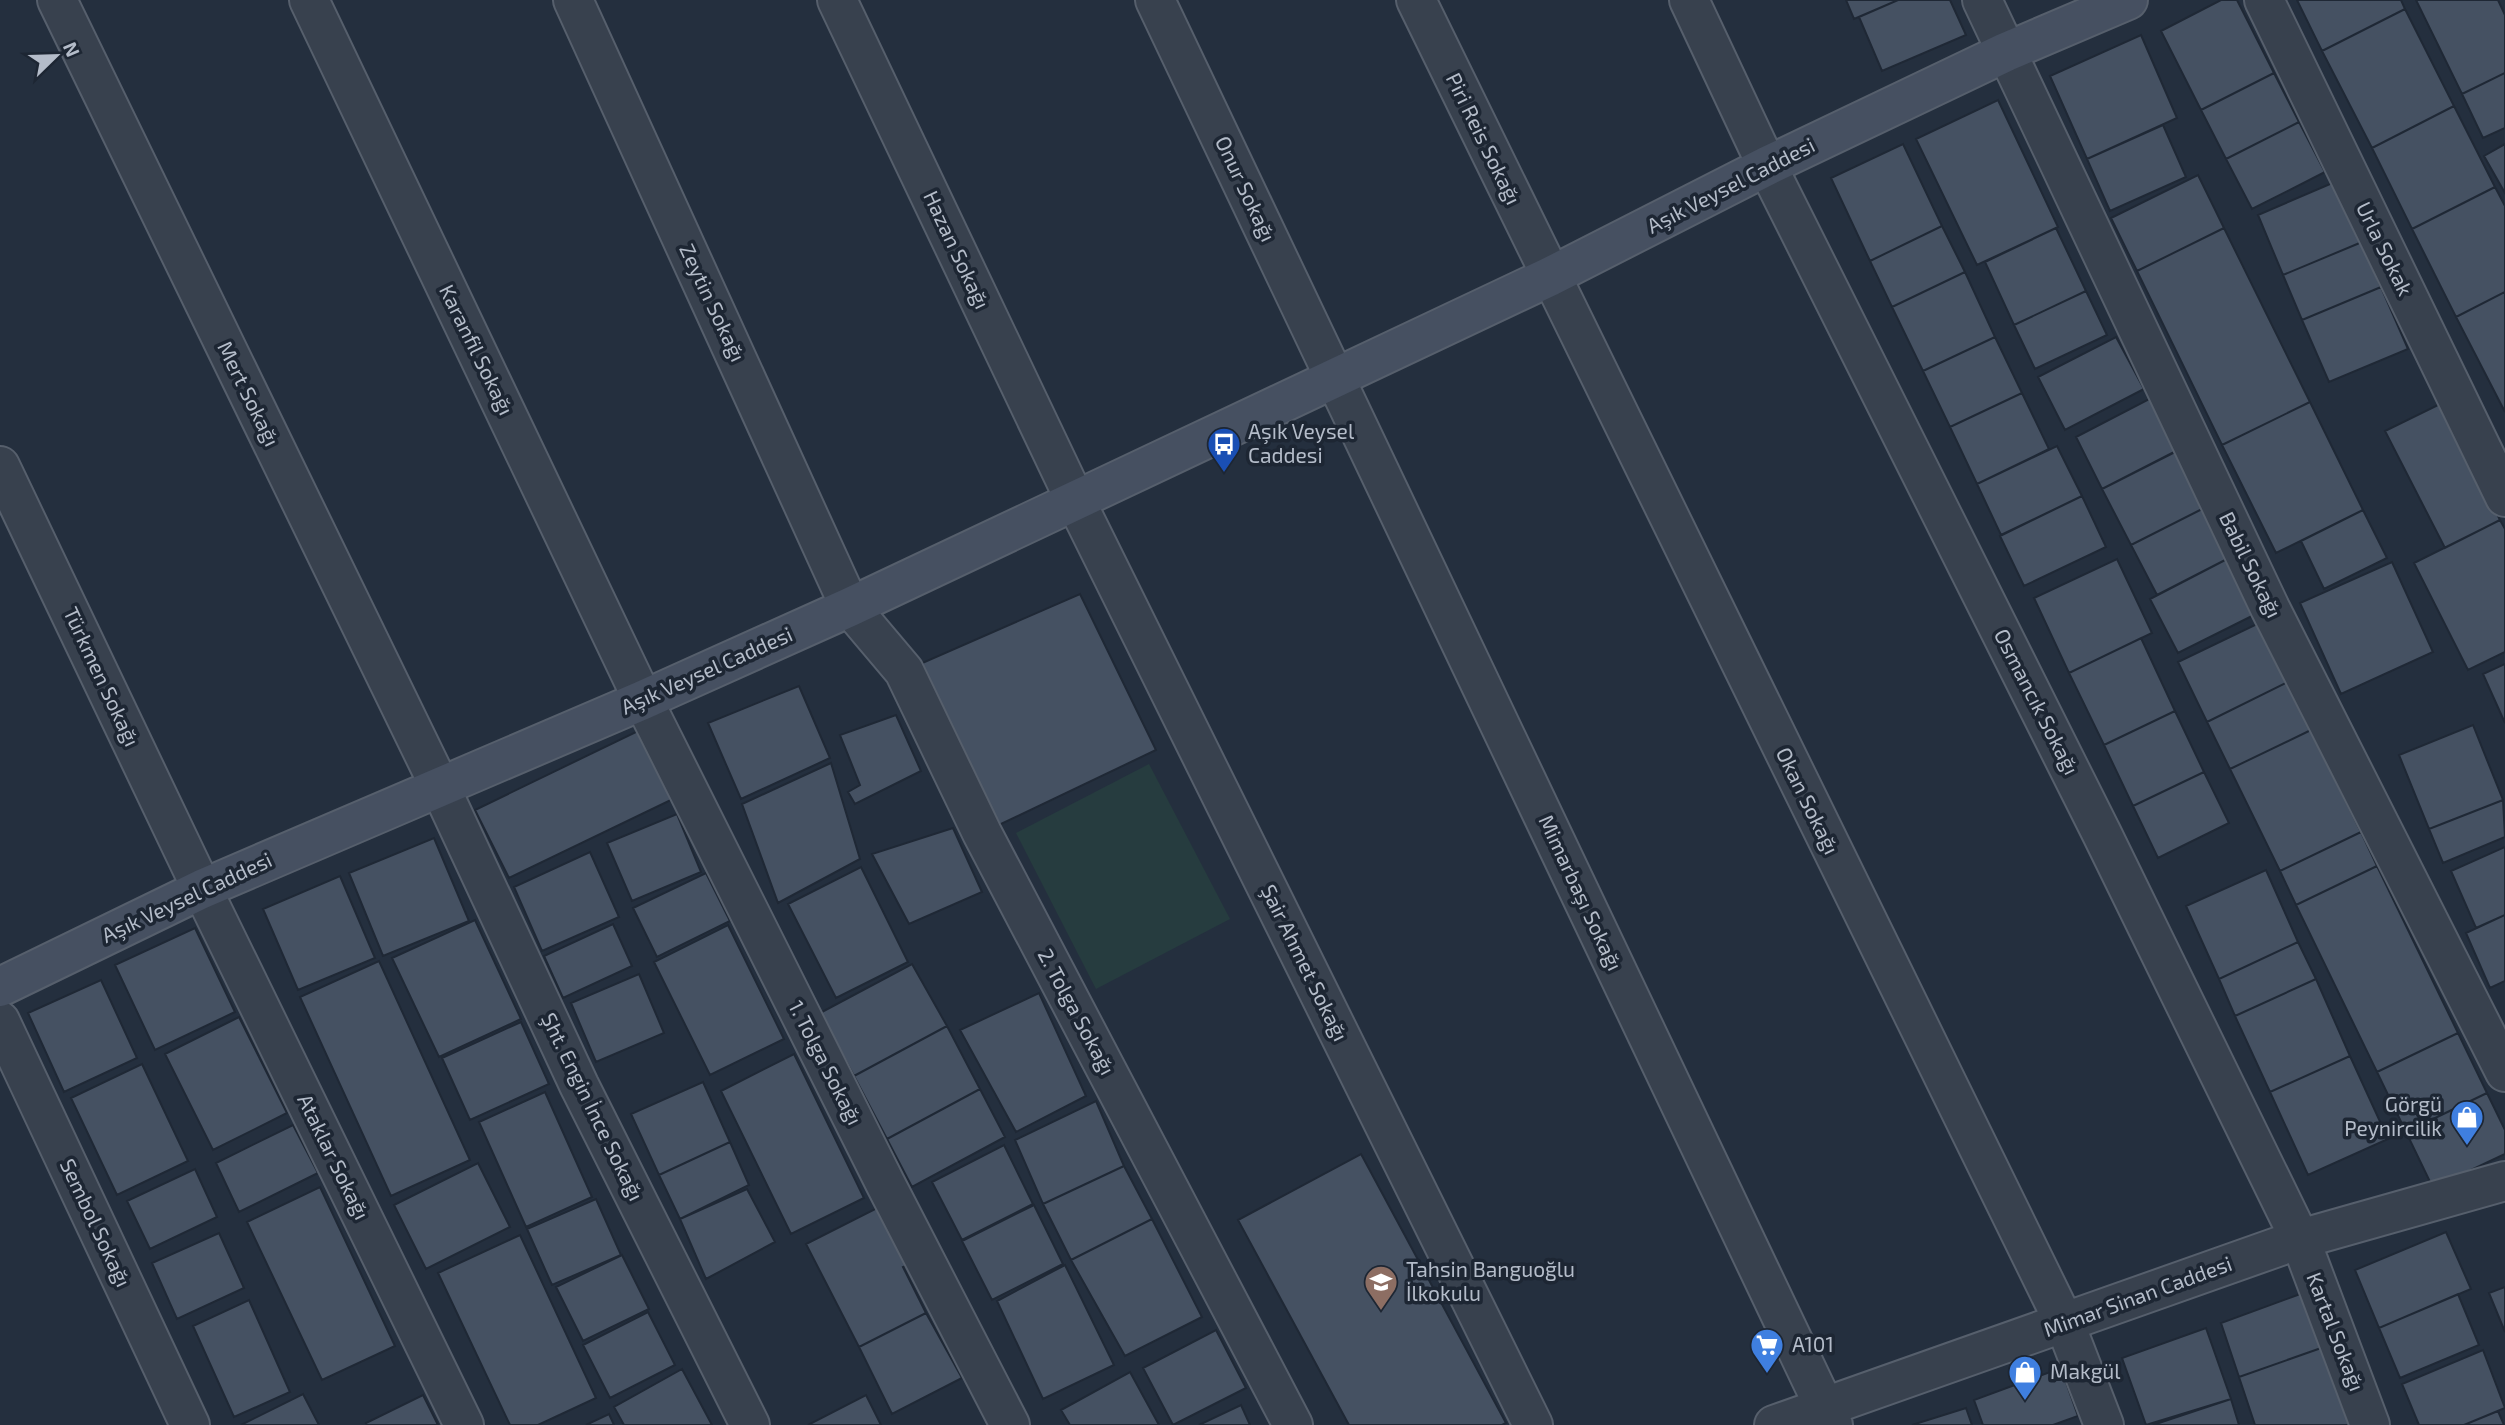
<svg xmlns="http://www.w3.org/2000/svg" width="2505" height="1425" font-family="'Exo 2',sans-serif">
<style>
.green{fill:#263c3f}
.building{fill:#455162;stroke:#1f2835;stroke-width:2}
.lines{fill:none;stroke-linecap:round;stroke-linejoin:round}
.minor-casing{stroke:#565f6c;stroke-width:42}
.secondary-casing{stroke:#565f6c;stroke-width:42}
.minor{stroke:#38414e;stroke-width:38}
.secondary{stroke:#465061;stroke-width:38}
.labels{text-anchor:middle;stroke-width:7;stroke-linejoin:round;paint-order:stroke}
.street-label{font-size:21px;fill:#b4bcc9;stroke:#1d2633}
.poi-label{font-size:21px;fill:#b4bcc9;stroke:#1d2633;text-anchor:start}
</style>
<rect width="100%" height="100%" fill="#242f3e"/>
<!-- green -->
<path class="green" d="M1149 764 1230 919 1096 989 1016 833Z"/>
<!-- building -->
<path class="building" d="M1846 0H1898L1854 19Z
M1898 0H1950L1966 35 1882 71 1859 17Z
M2221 0H2237L2274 73 2201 110 2161 31Z
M2297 0H2401L2405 9 2322 51Z
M2416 0H2498L2505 15V73L2462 94Z
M2405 9 2454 106 2372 148 2322 51Z
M2141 35 2177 118 2087 159 2050 76Z
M2274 73 2299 122 2226 159 2201 110Z
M2505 73V128L2483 138 2462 94Z
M1998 100 2058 227 1977 265 1916 139Z
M2454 106 2495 187 2412 229 2372 148Z
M2299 122 2325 172 2252 209 2226 159Z
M2163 125 2186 177 2110 211 2087 159Z
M1903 144 1942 226 1870 261 1831 178Z
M2505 144V193L2484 156Z
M2198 175 2224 228 2137 271 2111 218Z
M2337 181 2362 242 2283 275 2258 215Z
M2495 187 2505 206V292L2456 317 2412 229Z
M1942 226 1965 272 1892 307 1870 261Z
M2056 228 2086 291 2014 325 1985 262Z
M2224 228 2310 402 2222 445 2137 271Z
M2362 242 2381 287 2302 320 2283 275Z
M1965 272 1995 337 1923 371 1892 307Z
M2381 287 2408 349 2329 382 2302 320Z
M2086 291 2107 335 2035 369 2014 325Z
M2505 292V412L2456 317Z
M1995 337 2022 393 1950 427 1923 371Z
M2116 337 2144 389 2065 430 2038 377Z
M2022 393 2049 449 1977 484 1950 427Z
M2153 397 2180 449 2102 489 2076 437Z
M2310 402 2363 510 2276 553 2222 445Z
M2442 403 2500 520 2445 548 2385 431Z
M2057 446 2082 496 2001 535 1977 484Z
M2175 452 2204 508 2131 545 2102 489Z
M2082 496 2106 547 2024 586 2000 536Z
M2204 508 2229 558 2157 595 2131 545Z
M2363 510 2387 558 2324 589 2301 541Z
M2500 520 2505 529V652L2468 670 2414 563Z
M2229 558 2258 613 2178 653 2150 599Z
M2117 559 2152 633 2069 673 2034 598Z
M2392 562 2433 652 2341 694 2300 603Z
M1080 594 1156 750 982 833 904 671Z
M2259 623 2288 682 2207 722 2178 662Z
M2141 638 2175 711 2104 745 2069 673Z
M2505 664V723L2483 674Z
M2288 682 2311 730 2230 769 2207 722Z
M799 686 830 758 741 799 708 723Z
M2175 711 2204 772 2133 806 2104 745Z
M896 715 921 771 855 804 848 792 860 785 840 735Z
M2473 725 2503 800 2429 829 2399 755Z
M640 730 673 799 509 878 475 810Z
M2311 730 2361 832 2280 871 2230 769Z
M831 763 860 859 778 903 742 804Z
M2204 772 2229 823 2158 858 2133 806Z
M2503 800 2505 837 2443 863 2429 829Z
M677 814 701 872 632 901 607 843Z
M953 828 982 892 909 924 872 854Z
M2361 832 2377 866 2296 905 2280 871Z
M434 838 469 921 383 956 349 873Z
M2505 847V915L2476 928 2451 871Z
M590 852 619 917 542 951 514 887Z
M2377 866 2458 1033 2377 1072 2296 905Z
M861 867 908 962 836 998 788 904Z
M2266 870 2298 942 2219 979 2186 906Z
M706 873 730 921 657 957 633 908Z
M340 876 375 958 298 990 263 909Z
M2505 915V981L2490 988 2466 933Z
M475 920 521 1019 439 1057 392 958Z
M613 924 632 966 563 998 544 956Z
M728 925 784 1039 710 1075 654 962Z
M195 928 235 1012 155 1050 115 965Z
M2298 942 2316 979 2235 1016 2219 979Z
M379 961 470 1160 391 1196 300 997Z
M912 964 947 1026 854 1076 820 1013Z
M639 974 664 1033 596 1062 571 1003Z
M2316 979 2350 1056 2270 1092 2235 1016Z
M101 980 137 1058 64 1092 28 1013Z
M1039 993 1086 1096 1016 1132 960 1030Z
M239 1017 287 1113 213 1150 165 1054Z
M521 1022 549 1084 470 1120 442 1058Z
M947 1026 980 1089 887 1139 854 1076Z
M2458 1033 2487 1093 2406 1132 2377 1072Z
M794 1054 864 1198 791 1234 721 1091Z
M2350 1056 2388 1139 2308 1175 2270 1092Z
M142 1064 188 1161 117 1195 71 1098Z
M703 1082 730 1142 659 1175 631 1114Z
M980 1089 1005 1137 912 1187 887 1139Z
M545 1092 592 1197 526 1227 479 1122Z
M2487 1093 2505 1130V1154L2433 1188 2406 1132Z
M1096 1101 1124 1166 1043 1204 1015 1140Z
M293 1125 318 1173 239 1212 216 1163Z
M730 1142 749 1185 680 1219 659 1175Z
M1004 1145 1033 1204 962 1240 932 1182Z
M1361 1154 1506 1423 1502 1425H1349L1238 1220Z
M478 1163 510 1227 426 1269 394 1205Z
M1124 1166 1152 1219 1071 1260 1043 1204Z
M195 1169 217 1217 150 1249 127 1201Z
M320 1187 395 1346 322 1380 247 1222Z
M747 1189 775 1242 706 1279 680 1219Z
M596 1199 621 1255 552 1285 527 1229Z
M1034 1205 1063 1264 992 1300 962 1241Z
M881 1206 911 1264 903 1267 926 1313 859 1347 806 1244Z
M1152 1219 1202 1317 1125 1356 1071 1260Z
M2446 1232 2471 1289 2379 1328 2355 1270Z
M219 1233 244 1288 177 1319 152 1263Z
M520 1235 596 1398 538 1425H510L438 1273Z
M622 1255 649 1309 583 1341 556 1287Z
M1065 1265 1114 1365 1043 1399 997 1301Z
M2505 1287V1332L2489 1293Z
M2303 1293 2324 1347 2239 1377 2221 1323Z
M2458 1294 2479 1345 2400 1378 2379 1328Z
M249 1300 290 1392 234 1417 193 1326Z
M648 1312 675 1365 610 1398 583 1345Z
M926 1313 962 1378 892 1414 859 1347Z
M2206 1328 2231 1399 2146 1425 2122 1358Z
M1216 1330 1246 1388 1173 1425 1143 1368Z
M2324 1347 2352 1425H2255L2239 1377Z
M2483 1350 2505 1408 2464 1425H2419L2402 1384Z
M2061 1368 2078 1416 2053 1425H1983L1974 1400Z
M682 1369 712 1425H624L614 1407Z
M1130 1372 1159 1425H1070L1061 1410Z
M303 1394 319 1425H241Z
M423 1395 438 1425H367L366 1423Z
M866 1395 881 1425H808Z
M2231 1399 2239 1425H2153Z
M1241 1405 1250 1425H1199Z
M1966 1408 1972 1425H1912Z
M2498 1411 2504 1425H2464Z
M609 1414 614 1425H586Z"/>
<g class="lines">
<defs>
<path id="minor" d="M57 0 440 787 579 1085 750 1425
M309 0 643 700 885 1183 1010 1425
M573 0 850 607 904 671 982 833 1293 1425
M837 0 1075 500 1533 1425
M1155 0 1833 1425
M1416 0 2065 1324 2104 1425
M1689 0 1767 166 2102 834 2300 1239 2370 1425
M1982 0 2270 608 2505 1072
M2264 0 2505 497
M0 466 202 889 464 1425
M0 1021 190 1425
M1774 1425 2300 1239 2505 1181"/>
<path id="secondary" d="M0 987 202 889 643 700 850 607 1549 277 1767 166 2006 52 2128 0"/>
</defs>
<!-- minor casing -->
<use href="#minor" class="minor-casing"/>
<!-- secondary casing -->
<use href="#secondary" class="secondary-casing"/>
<!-- minor -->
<use href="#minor" class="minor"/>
<!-- secondary -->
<use href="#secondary" class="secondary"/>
</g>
<!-- icons -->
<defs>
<symbol id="bus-pin" viewBox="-11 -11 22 30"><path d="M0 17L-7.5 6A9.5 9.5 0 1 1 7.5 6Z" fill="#1a4fb4" stroke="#1d2633"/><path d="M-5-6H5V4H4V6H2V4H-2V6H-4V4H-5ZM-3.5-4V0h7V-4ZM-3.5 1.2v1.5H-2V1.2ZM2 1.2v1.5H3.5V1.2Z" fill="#fff"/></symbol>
<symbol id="shop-pin" viewBox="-11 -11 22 30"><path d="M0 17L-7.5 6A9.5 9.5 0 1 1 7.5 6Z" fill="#3f7fe0" stroke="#1d2633"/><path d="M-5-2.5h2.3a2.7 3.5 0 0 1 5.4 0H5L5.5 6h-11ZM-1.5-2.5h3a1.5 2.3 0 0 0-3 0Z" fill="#fff"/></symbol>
<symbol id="school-pin" viewBox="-11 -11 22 30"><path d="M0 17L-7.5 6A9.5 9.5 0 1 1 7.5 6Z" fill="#8d6e63" stroke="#1d2633"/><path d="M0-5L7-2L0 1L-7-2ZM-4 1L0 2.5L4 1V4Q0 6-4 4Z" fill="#fff"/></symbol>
<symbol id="supermarket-pin" viewBox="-11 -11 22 30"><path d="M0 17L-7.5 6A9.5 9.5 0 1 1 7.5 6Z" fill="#3f7fe0" stroke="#1d2633"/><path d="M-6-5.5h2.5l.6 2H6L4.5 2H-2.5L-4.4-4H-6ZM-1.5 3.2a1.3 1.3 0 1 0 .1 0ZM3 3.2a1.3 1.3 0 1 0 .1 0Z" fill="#fff"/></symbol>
</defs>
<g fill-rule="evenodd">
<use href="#bus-pin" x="1205" y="425" width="38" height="52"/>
<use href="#shop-pin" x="2448" y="1098" width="38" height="52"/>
<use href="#school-pin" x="1362" y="1263" width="38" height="52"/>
<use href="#supermarket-pin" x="1748" y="1326" width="38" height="52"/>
<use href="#shop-pin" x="2006" y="1353" width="38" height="52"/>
</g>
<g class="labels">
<!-- street labels -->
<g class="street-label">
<text transform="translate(1483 139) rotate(64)" y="7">Piri Reis Sokağı</text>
<text transform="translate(1731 186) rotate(-27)" y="7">Aşık Veysel Caddesi</text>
<text transform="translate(1245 189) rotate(65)" y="7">Onur Sokağı</text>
<text transform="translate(2384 249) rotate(64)" y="7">Urla Sokak</text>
<text transform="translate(956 250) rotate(65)" y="7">Hazan Sokağı</text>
<text transform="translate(712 303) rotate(65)" y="7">Zeytin Sokağı</text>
<text transform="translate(476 350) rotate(64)" y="7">Karanfil Sokağı</text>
<text transform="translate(248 394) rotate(64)" y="7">Mert Sokağı</text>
<text transform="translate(2250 565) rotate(64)" y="7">Babil Sokağı</text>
<text transform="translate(707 671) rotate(-24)" y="7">Aşık Veysel Caddesi</text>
<text transform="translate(101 677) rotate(65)" y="7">Türkmen Sokağı</text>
<text transform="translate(2036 702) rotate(63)" y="7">Osmancık Sokağı</text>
<text transform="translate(1807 801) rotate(64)" y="7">Okan Sokağı</text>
<text transform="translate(1580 893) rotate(65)" y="7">Mimarbaşı Sokağı</text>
<text transform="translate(187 898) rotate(-25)" y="7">Aşık Veysel Caddesi</text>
<text transform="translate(1304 963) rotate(64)" y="7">Şair Ahmet Sokağı</text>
<text transform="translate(1076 1012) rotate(62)" y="7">2. Tolga Sokağı</text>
<text transform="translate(825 1063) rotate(63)" y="7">1. Tolga Sokağı</text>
<text transform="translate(592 1107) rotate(64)" y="7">Şht. Engin İnce Sokağı</text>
<text transform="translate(333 1157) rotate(64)" y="7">Ataklar Sokağı</text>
<text transform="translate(95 1223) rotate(65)" y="7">Sembol Sokağı</text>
<text transform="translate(2138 1297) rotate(-20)" y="7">Mimar Sinan Caddesi</text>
<text transform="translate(2335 1332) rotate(69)" y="7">Kartal Sokağı</text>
</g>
<!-- poi labels -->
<g class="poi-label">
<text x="1248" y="439">Aşık Veysel<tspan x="1248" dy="24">Caddesi</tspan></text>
<text x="2442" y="1112" text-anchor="end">Görgü<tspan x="2442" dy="24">Peynircilik</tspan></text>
<text x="1406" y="1277">Tahsin Banguoğlu<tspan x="1406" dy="24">İlkokulu</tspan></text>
<text x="1792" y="1352">A101</text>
<text x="2050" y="1379">Makgül</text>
</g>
</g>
<!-- north arrow -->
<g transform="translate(56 56) rotate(67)" stroke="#1d2633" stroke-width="5" paint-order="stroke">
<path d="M0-5L12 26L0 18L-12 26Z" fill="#b4bcc9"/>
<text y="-10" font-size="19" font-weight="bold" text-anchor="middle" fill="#b4bcc9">N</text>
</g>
</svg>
